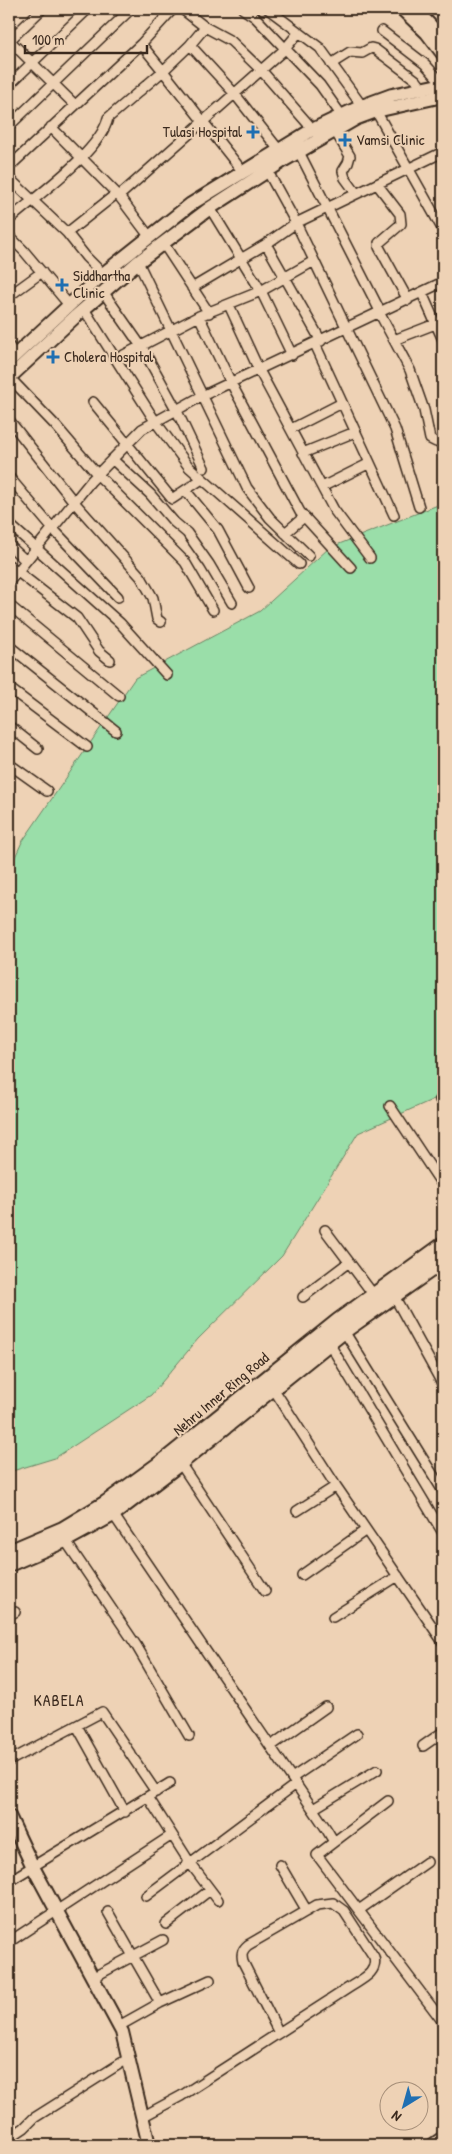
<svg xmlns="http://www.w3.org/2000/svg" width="452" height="2154" font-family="'Patrick Hand',sans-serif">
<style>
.green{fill:#9adea9;stroke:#6a8464}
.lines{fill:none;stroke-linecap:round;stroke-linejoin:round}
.street-casing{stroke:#3b2a1e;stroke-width:12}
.secondary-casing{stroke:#3b2a1e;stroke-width:16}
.primary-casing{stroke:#3b2a1e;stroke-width:18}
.street{stroke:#eed2b5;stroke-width:9}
.secondary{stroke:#eed2b5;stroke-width:12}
.primary{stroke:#eed2b5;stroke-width:14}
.poi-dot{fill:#1f6fb2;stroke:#eed2b5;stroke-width:2}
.labels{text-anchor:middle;stroke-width:4;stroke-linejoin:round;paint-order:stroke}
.poi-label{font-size:15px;fill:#3b2a1e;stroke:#eed2b5;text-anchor:start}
.street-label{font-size:15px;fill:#3b2a1e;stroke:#eed2b5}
.neighbourhood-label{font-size:16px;letter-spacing:1px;fill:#3b2a1e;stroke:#eed2b5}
</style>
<rect width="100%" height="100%" fill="#eed2b5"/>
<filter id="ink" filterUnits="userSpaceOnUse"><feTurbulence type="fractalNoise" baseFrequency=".02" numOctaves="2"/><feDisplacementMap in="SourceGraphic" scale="10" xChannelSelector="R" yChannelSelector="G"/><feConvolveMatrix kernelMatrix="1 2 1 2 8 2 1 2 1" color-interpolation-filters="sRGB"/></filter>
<g filter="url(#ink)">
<!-- green -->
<path class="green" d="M443 503V1095L358 1133 282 1256 198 1339 151 1395 55 1458 9 1472V870L22 842 135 678 260 611 329 548Z"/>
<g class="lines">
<defs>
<path id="street" d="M182 9 205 27 231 41 261 70 316 133
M243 9 255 17 320 85 342 116
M268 9 320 48 362 106
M382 31 425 64 443 84
M9 40 75 105
M9 41 42 9
M141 44 173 9
M190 45 205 27
M331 64 350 52 362 53 371 48 375 49 416 80 422 88
M9 85 88 9
M376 111 443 230
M9 126 131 9
M51 127 119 196 149 236
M335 131 350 156 348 163 343 171 345 178 356 193
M299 152 381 313
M9 167 141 44 163 71 108 118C101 151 35 197 9 220
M243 172 163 71 190 45 234 93 279 150
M268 172 296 223 395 429 419 507
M9 178 67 233 86 257 103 274
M377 184 400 214 401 224 379 243V247L408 300
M119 196 285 49 299 32
M210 208 261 291 292 355
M67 233 116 194
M9 236 24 251 69 305
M163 243 209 313
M266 244 321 341
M138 262 247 488 270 518 309 556
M192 288 266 244 296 223 443 152
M104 293 143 349 176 409 204 468
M422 293 443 340
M9 296 42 272
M229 305 259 370 334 510 370 558
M84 309 155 421 189 467 299 564
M380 314 410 370 424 410 430 439 436 442 443 443
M199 316 231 383 300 512 351 568
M394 340 443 321
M315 344 394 515
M9 346 15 355
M116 359 199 316 261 291 314 261
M9 377 56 426 97 474 185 562 213 610
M93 402 172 499 202 479
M9 420 74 502 141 577 153 598 157 619 161 622
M291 429 342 403
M303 453 355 432
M112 459 150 494 174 522 187 533 209 564 232 603
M9 477 52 528 118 597
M322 487 370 463
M186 491 218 530 249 588
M9 524 120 623 167 675
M285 533 304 517
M9 545 26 561
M9 565 77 618 99 651 110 660
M9 582 91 481 142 429 202 396 443 282
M9 605 119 696
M9 646 116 731
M9 688 87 747
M9 726 38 749
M9 764 47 791
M440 1100 443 1103
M390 1106 443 1186
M325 1230 376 1298
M394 1296 443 1385
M303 1297 349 1262
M344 1331 443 1491
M329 1343 443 1533
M273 1388 336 1486 443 1642
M180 1463 265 1591
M297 1511 336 1486
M113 1514 327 1830 334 1842 317 1855 443 2022
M65 1540 136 1645 189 1736
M302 1575 366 1530
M9 1615 15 1612
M333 1617 398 1576
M77 1726 125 1812
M271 1746 326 1707
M423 1746 443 1732
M9 1761 102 1712 156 1792
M292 1778 357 1734
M148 1797 190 1863 296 1784
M313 1809 377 1770
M334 1842 388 1801
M280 1865 307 1911
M9 1881 170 1783
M146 1896 190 1863 218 1900
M359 1910 427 1862
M108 1912 133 1956 163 1940
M166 1924 210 1890
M9 1942 172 1835
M92 1978 133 1956 160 2003 119 2026
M160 2003 210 1980
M142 2117 181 2096 350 1987C362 1979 378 1973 374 1957L344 1911 333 1903 317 1905 248 1945C242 1950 241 1954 243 1962L279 2033
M9 2138 24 2128 34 2118 129 2058"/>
<path id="secondary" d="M402 9 427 33 443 54
M415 9 443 39
M9 361 103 274 191 204 310 131 362 106 392 95 443 84
M9 378 76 316 138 262 210 208 286 159 357 118 376 111 443 96
M9 1816 33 1867 122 2032 149 2145
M433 2145 443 2138"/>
<path id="primary" d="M9 1552 63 1529 106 1503 169 1457 338 1321 443 1245
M9 1564 65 1540 113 1514 180 1463 344 1331 443 1261"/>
</defs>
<!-- street casing -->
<use href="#street" class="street-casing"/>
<!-- secondary casing -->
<use href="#secondary" class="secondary-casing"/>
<!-- primary casing -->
<use href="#primary" class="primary-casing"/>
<!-- street -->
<use href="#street" class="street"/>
<!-- secondary -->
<use href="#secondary" class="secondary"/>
<!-- primary -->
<use href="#primary" class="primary"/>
</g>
</g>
<!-- markers -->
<g class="poi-dot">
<path d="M250.5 124.5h5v5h5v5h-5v5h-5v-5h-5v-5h5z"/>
<path d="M342.5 132.5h5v5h5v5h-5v5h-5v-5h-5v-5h5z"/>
<path d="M59.5 277.5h5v5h5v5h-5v5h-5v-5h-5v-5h5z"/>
<path d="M50.5 349.5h5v5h5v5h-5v5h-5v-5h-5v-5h5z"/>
</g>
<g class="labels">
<!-- poi labels -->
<g class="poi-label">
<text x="242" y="137" text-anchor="end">Tulasi Hospital</text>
<text x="356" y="145">Vamsi Clinic</text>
<text x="73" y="281">Siddhartha<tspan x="73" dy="17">Clinic</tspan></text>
<text x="64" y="362">Cholera Hospital</text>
</g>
<!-- street labels -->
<g class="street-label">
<text transform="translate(221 1394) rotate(-40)" y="5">Nehru Inner Ring Road</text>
</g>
<!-- neighbourhood labels -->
<g class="neighbourhood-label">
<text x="59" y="1706">KABELA</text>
</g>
</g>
<!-- margin -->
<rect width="452" height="2154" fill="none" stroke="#eed2b5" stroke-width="30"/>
<rect x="15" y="15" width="422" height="2124" fill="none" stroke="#3b2a1e" stroke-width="2" filter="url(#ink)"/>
<!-- north arrow -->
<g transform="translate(404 2106) rotate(217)"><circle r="24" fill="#eed2b5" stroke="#a68f79"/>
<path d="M0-4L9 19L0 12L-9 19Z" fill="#1f6fb2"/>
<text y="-8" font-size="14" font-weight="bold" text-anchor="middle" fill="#3b2a1e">N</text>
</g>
<!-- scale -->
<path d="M25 45v8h122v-8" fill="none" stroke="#3b2a1e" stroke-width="2.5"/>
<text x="32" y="45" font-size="15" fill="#3b2a1e" stroke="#eed2b5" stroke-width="4" paint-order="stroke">100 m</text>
</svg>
